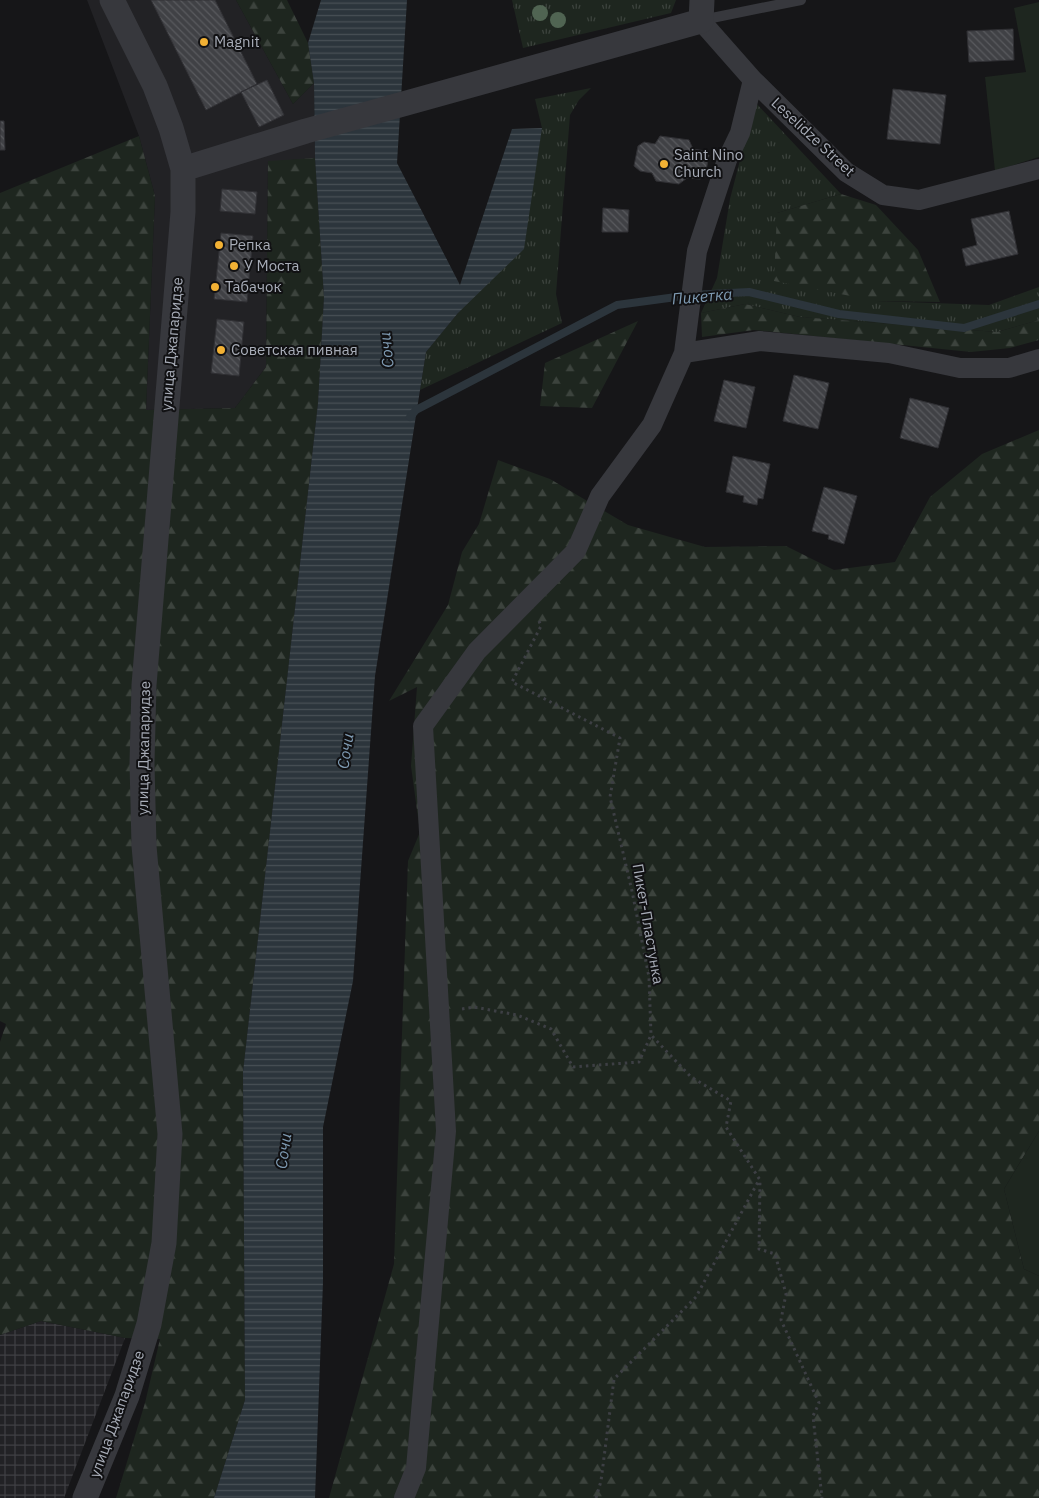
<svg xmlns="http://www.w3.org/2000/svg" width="1039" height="1498" font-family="'IBM Plex Sans',sans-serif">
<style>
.built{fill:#222225}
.industrial{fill:url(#industrial-grid)}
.grass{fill:url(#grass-tufts)}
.forest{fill:url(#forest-firs)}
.garden{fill:#1e261f}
.water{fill:url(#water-rules)}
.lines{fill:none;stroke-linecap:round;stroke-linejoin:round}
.stream{stroke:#2c353c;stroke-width:8}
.building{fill:url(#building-back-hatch);stroke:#303034}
.path{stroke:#3d3f44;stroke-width:3;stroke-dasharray:2.5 4;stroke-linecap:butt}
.service{stroke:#37383d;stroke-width:10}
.minor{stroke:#37383d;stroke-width:20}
.tertiary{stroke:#37383d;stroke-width:25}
.tree{fill:#506452}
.poi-dot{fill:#f2b134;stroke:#111113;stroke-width:2}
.labels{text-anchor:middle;stroke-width:4;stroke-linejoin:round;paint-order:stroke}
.poi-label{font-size:15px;fill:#a8adb8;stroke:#111113;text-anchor:start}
.street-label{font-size:15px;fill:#a8adb8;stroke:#111113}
.water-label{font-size:16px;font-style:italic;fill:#7f9bb3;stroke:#111113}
</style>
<defs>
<pattern id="industrial-grid" width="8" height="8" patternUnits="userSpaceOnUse" patternTransform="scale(1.25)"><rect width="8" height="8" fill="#222225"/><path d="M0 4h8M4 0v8" fill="none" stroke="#3f3f43"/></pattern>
<pattern id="grass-tufts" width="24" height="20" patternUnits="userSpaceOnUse" patternTransform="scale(1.25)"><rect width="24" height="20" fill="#1e261f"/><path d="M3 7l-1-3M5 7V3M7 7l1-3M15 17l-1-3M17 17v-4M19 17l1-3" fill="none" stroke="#3c433d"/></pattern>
<pattern id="forest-firs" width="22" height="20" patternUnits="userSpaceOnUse" patternTransform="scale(1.25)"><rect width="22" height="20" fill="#1e261f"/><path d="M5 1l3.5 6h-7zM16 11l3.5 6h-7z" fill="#3c433d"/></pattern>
<pattern id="water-rules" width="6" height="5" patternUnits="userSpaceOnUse" patternTransform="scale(1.25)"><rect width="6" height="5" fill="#2c353c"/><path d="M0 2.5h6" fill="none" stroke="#485056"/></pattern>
<pattern id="building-back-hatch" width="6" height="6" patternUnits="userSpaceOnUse" patternTransform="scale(1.25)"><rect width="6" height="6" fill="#404145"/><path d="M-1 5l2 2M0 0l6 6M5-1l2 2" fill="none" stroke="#595a5e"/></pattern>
</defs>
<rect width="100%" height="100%" fill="#161618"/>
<!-- built -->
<path class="built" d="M87 0H236L293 104 314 83 315 158 268 162 266 367 235 408 146 410 155 196 139 136Z"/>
<!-- industrial -->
<path class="industrial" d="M41 1321 125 1338 64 1498H0V1335Z"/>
<!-- grass -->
<path class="grass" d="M512 0H676L671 13 523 48Z
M591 88 579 100 570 115 556 294 562 323 420 390 426 352 458 313 542 128 535 99Z
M755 102 841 194 777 213 876 301 989 305 1039 287V320L997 332 800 317 745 304 701 313 717 278 730 199Z"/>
<!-- forest -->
<path class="forest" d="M236 0H287L308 43 314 83 293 104Z
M139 136 155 196 146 410 235 408 266 367 268 161 315 158 324 297 318 403 243 1072 245 1400 214 1498H116L145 1403 160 1339 125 1338 41 1321 0 1335V1042L6 1024 0 1021V193Z
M841 194 876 205 918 250 940 302 876 301 774 281 777 213Z
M745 304 800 317 997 332 1039 320V340L1010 348 971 352 754 330 702 337 701 313Z
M638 321 592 408 540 406 545 363Z
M1039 430V1131L1004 1189 1024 1269 1039 1276V1498H329L394 1264 408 861 420 832 411 766 417 687 389 701 448 605 462 552 479 524 498 460 550 479 628 525 705 547 786 546 834 570 895 562 930 497 982 454Z"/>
<!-- garden -->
<path class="garden" d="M1039 2V157L995 171 985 77 1026 72 1014 8Z
M1039 1131V1276L1024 1269 1004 1189Z"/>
<!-- water -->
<path class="water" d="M321 0H407L397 163 460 285 512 129 542 128 524 249 458 313 426 352 375 676 353 981 323 1127V1282L315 1498H214L245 1400 243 1072 318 403 324 297 315 158 314 83 308 43Z"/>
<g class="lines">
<!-- stream -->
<path class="stream" d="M410 417 416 410 617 305 691 295 749 292 839 314 964 328 1039 304"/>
</g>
<!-- building -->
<path class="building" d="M151 0H215L257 84 206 110Z
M1013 29 1014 60 969 62 967 31Z
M267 80 284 115 259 127 241 92Z
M893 89 946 95 940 144 887 139Z
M0 121H4L5 150H0Z
M660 136 689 140 693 149 705 151 709 155 705 176 700 179 687 178 679 184 656 181 652 173 640 171 634 166 638 146 644 142 655 144Z
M222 189 257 192 255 214 220 211Z
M603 208 629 210 628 232H602Z
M1009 211 1018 254 966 266 962 249 977 245 971 219Z
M221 233 253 236 247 302 214 299Z
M217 319 244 322 239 376 211 373Z
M794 375 829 383 818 429 783 421Z
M724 380 755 387 746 428 714 421Z
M910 398 949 408 938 448 900 438Z
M733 456 770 464 763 499 758 498 757 505 743 502 744 496 726 492Z
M824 487 857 496 844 544 828 539 829 535 812 531Z"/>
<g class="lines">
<!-- path -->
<path class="path" d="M539 621 541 626 512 682 620 738 610 797 632 891 649 977 651 1035 691 1077 731 1101 726 1127 760 1180 759 1249 775 1254 786 1294 781 1320 819 1403 813 1416 822 1498
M462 1009 474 1007 517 1015 551 1029 573 1067 639 1062 651 1035
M596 1498 601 1481 614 1379 696 1297 759 1180"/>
<!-- service -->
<path class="service" d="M702 20 801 0"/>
<!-- minor -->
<path class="minor" d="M701 21 753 80 846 172 883 195 919 200 1039 169
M684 353 760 341 889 353 960 368H1009L1039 359
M404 1498 416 1468 446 1131 423 726 477 651 576 551 600 496 652 425 684 353 697 251 727 160 740 133 753 80"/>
<!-- tertiary -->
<path class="tertiary" d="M183 169 306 131 701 21 702 0
M85 1498 127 1396 149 1324 164 1243 170 1134 144 846 142 763 144 685 183 212V169L171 128 155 86 112 0"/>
</g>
<!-- trees -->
<g class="tree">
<circle cx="540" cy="13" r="8"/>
<circle cx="558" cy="20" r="8"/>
</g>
<!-- markers -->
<g class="poi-dot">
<circle cx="204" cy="42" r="5"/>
<circle cx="664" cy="164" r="5"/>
<circle cx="219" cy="245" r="5"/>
<circle cx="234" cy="266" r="5"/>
<circle cx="215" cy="287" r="5"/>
<circle cx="221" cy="350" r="5"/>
</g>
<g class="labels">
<!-- poi labels -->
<g class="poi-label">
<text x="214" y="47">Magnit</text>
<text x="674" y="160">Saint Nino<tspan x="674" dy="17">Church</tspan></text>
<text x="229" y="250">Репка</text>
<text x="244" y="271">У Моста</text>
<text x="225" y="292">Табачок</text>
<text x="231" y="355">Советская пивная</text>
</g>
<!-- street labels -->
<g class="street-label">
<text transform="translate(813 137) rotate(43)" y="5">Leselidze Street</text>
<text transform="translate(172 344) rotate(-85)" y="5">улица Джапаридзе</text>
<text transform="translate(144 748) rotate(-89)" y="5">улица Джапаридзе</text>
<text transform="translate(648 924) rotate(80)" y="5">Пикет-Пластунка</text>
<text transform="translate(117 1414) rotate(-70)" y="5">улица Джапаридзе</text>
</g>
<!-- water labels -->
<g class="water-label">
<text transform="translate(702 296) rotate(-5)" y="6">Пикетка</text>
<text transform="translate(386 350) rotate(-96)" y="6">Сочи</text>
<text transform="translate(345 751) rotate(-81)" y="6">Сочи</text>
<text transform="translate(283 1151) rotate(-82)" y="6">Сочи</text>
</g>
</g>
</svg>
